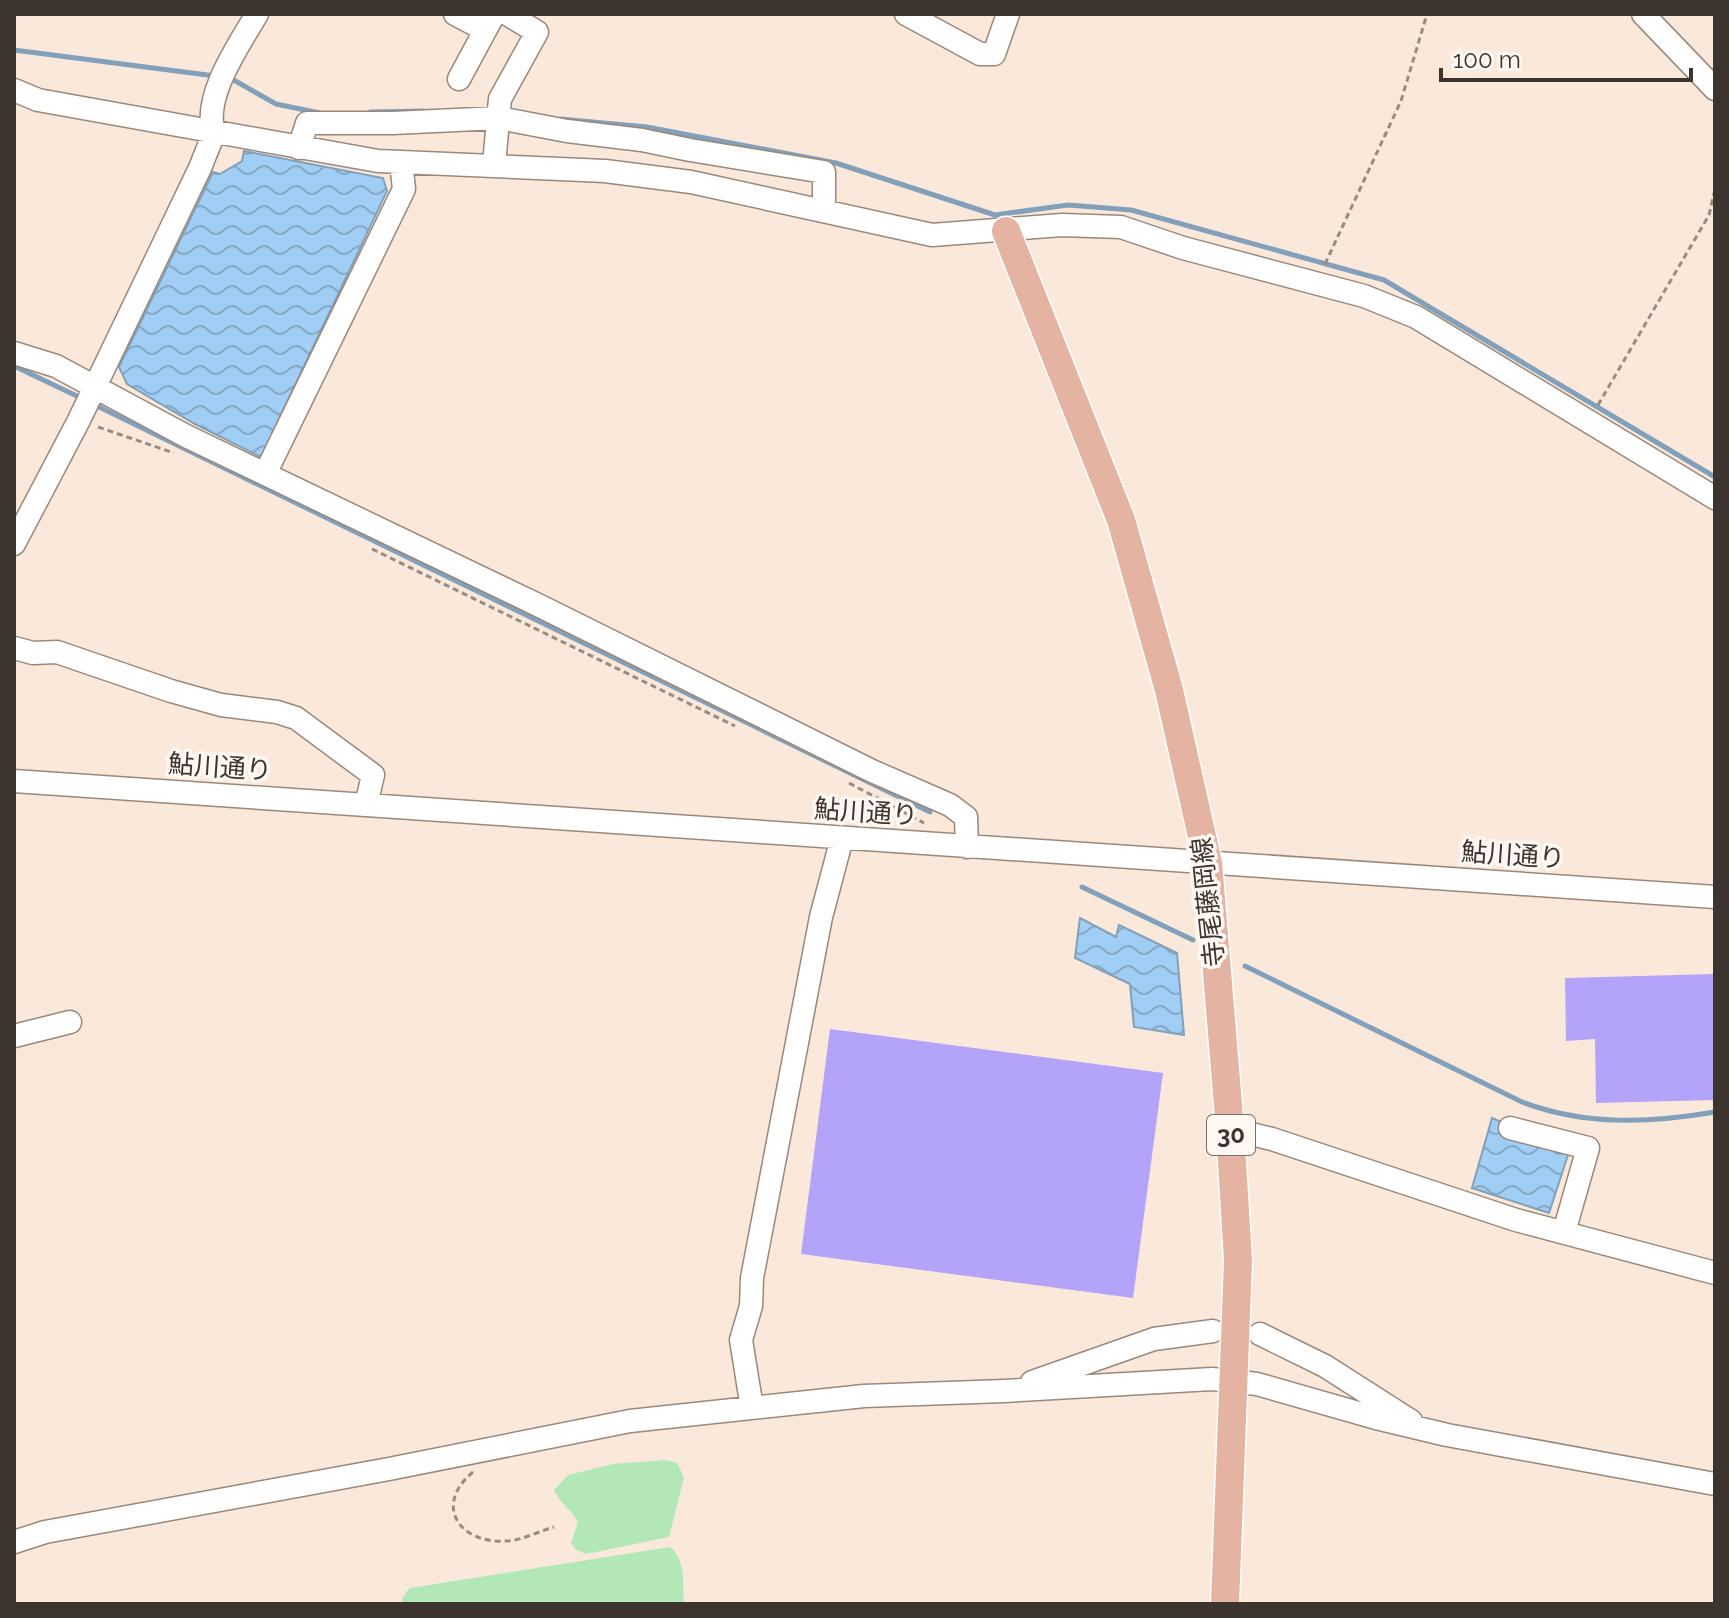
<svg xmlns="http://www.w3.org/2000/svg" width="1729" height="1618" font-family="Raleway,'Noto Sans JP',sans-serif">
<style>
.green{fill:#b2e8b8}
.water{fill:url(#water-waves);stroke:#82a0b9;stroke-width:2}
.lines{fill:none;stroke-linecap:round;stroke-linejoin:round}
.stream{stroke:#82a0b9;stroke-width:5}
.building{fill:#b4a4f9}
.minor-casing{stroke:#99887b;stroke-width:25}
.major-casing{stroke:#fff;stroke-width:31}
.path{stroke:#988c82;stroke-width:3;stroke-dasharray:6 4;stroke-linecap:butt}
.minor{stroke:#fff;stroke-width:22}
.major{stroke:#e5b3a2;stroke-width:28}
.labels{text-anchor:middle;stroke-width:7;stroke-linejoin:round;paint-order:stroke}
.shield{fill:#fff8f2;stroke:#76706a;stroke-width:2}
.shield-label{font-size:24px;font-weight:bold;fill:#3c352f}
.street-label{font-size:26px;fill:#3c352f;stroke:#fff8f2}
</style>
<defs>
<pattern id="water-waves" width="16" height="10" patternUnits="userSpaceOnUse" patternTransform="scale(2)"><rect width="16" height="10" fill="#a0cef4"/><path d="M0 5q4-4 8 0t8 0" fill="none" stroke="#84a8c6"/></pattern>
</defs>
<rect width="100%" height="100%" fill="#fae8da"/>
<!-- green -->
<path class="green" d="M666 1460 677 1463 684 1477 669 1537 586 1554 576 1550 571 1543 578 1522C571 1510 560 1503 554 1490L568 1475 613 1464Z
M670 1547C686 1561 683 1584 684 1604H403L402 1598 410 1588Z"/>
<!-- water -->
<path class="water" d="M244 151 383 178 387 191 261 457 195 424 127 384 119 367 213 172 220 174 242 161Z
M1080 918 1116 937 1119 925 1177 953 1184 1035 1134 1027 1130 984 1075 958Z
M1492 1118 1569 1152 1549 1213 1472 1188Z"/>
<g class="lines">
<!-- stream -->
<path class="stream" d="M14 50 215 76
M230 78 276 104 320 113
M370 112 424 111
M560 119 647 127 836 163 995 215 1068 205 1131 210 1384 280 1715 477
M14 366 81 398
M93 404 930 812
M1082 887 1193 940
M1245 966 1522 1102C1585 1126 1650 1123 1715 1112"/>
</g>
<!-- building -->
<path class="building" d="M1715 974V1100L1596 1103 1595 1039 1566 1041 1565 978Z
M830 1029 1163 1073 1133 1298 801 1254Z"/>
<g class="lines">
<defs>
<path id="minor" d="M455 14 485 30
M906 14 980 54H994L1008 14
M1643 14 1715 89
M459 79 494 14
M14 90 38 100 378 161 605 171 691 182 932 235 1062 225 1121 227 1183 248 1364 296 1416 317 1715 498
M299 148 307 123H393L499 118 567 131 642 140 690 150 824 172V210
M494 164 500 99 537 32 507 14
M14 353 56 366 186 436 540 606 872 771 950 805 966 817 967 847
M265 474 404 189 401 162
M14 544 79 420 200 168 214 133C202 97 239 45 257 14
M14 648 33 653 57 652 171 691 221 705 277 712 296 718 373 775 366 805
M14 781 1715 897
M14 1036 70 1022
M1510 1128 1588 1148 1564 1232
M1230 1129 1272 1139 1516 1220 1715 1273
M1260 1334 1325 1366 1411 1421
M1032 1382 1154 1339 1213 1331
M752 1408 741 1340 751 1306 752 1278 821 917 842 838
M14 1542 45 1532 389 1469 630 1421 864 1396 1004 1391 1212 1379 1257 1384 1376 1418 1447 1435 1715 1484"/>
<path id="major" d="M1006 231 1121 520 1169 690 1208 863 1230 1129 1238 1260 1225 1604"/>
</defs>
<!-- minor casing -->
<use href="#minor" class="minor-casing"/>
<!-- major casing -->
<use href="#major" class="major-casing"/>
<!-- path -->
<path class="path" d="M1325 264 1401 101 1427 14
M1598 405 1709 215 1715 189
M98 427 174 453
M372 549 735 726
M849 783 924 823
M473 1472C433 1505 459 1544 506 1541 521 1541 539 1531 554 1527"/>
<!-- minor -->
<use href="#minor" class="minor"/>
<!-- major -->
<use href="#major" class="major"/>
</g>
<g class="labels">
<!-- shield labels -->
<rect class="shield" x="1207" y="1115" width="48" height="40" rx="6"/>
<g class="shield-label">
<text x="1231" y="1143">30</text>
</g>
<!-- street labels -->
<g class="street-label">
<text transform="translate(220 767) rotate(4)" y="9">鮎川通り</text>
<text transform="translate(866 812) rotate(4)" y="9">鮎川通り</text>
<text transform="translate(1513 855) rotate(4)" y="9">鮎川通り</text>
<text transform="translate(1208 902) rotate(-96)" y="9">寺尾藤岡線</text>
</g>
</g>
<!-- border -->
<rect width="1729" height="1618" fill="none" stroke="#3c352f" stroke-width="32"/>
<!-- scale -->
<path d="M1441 68v12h250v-12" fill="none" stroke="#3c352f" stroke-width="4"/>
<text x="1453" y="68" font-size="24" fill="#3c352f" stroke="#fff8f2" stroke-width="6" paint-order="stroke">100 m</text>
</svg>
